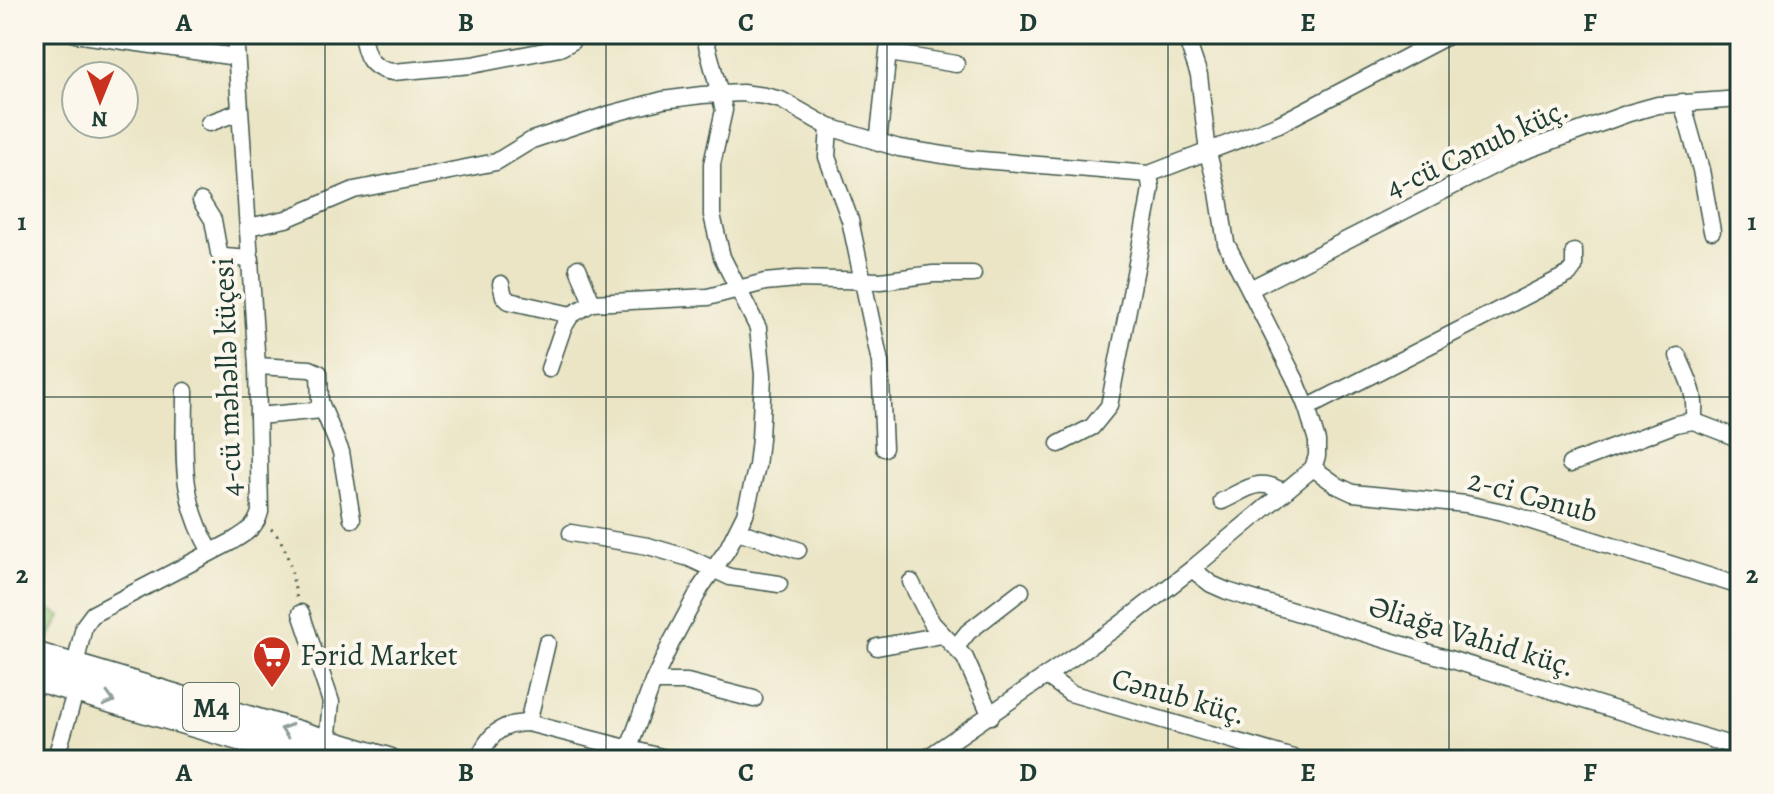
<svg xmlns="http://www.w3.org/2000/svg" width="1774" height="794" font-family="Alegreya,serif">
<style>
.green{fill:#9ecb78;stroke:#5e8456;stroke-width:2}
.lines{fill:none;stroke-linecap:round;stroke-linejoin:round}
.minor-casing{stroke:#3e564a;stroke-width:19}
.highway-casing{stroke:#3e564a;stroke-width:27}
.path{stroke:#3e564a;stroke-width:3;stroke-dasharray:2 6;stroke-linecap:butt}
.minor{stroke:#fff;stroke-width:16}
.highway{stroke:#fff;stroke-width:24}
.oneway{stroke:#8f9e9a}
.grid{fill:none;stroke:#1f3d34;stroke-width:2;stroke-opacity:0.55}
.labels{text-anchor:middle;stroke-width:8;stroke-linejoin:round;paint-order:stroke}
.shield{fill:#fbf7ec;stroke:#61756b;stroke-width:2}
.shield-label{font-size:28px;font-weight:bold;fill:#1f3d34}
.street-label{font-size:30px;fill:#1f3d34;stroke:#fbf7ec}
.poi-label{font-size:30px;fill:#1f3d34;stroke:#fbf7ec;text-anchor:start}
.neatline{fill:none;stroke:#1f3d34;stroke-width:3}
.grid-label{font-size:26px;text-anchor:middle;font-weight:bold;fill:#1f3d34}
</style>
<rect width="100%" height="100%" fill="#fbf7ec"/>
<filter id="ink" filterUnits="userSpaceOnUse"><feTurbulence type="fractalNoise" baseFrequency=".0125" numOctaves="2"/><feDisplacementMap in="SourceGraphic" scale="16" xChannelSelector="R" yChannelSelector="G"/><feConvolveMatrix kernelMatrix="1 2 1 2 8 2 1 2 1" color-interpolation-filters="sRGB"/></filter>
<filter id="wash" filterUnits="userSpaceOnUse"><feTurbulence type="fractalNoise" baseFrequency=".006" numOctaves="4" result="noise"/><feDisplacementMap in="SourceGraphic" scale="32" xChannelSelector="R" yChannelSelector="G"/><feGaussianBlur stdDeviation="1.8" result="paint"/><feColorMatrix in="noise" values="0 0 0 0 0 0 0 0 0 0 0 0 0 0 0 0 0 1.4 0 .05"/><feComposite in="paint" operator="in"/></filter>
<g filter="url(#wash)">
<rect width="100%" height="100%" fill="#ebe5c6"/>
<!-- green -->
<polygon class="green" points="34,601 61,616 49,638 34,634"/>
</g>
<g filter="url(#ink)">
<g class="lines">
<defs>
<g id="minor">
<polyline points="75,34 236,57"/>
<path d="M362,34C365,55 370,69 393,72L472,65L560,48L571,42L576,34"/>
<polyline points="889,53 956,64"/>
<polyline points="1682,102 1701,170 1712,231"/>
<polyline points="209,123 239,112"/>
<polyline points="829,127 827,157 850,220 880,362 884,448"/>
<polyline points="878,143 890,34"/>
<polyline points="201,201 213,220 219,253 224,257 251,259"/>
<polyline points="248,227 286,219 354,190 496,162 532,140 607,115 663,100 702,95 742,93 765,96 781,100 829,127 899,148 969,159 1149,174 1279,124 1451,34"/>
<polyline points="578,268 592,303"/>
<polyline points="501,284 504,296 509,301 571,315"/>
<polyline points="1250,289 1516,154 1629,113 1658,105 1740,99"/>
<path d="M1678,356C1688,379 1698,396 1693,421"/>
<polyline points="257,366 310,369 319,373 320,402 341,452 352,519"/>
<polyline points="549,369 563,328 571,315 592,303 708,297 765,282 797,279 881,281 933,274 973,274"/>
<path d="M185,391C185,454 178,494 211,552"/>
<polyline points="1307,408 1569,274 1574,267 1574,252"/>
<polyline points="258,416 322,410"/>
<polyline points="1059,444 1092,427 1109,406 1148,207 1151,188 1149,174"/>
<polyline points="1570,464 1676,424 1693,421 1740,439"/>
<polyline points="1313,468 1338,486 1353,493 1466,504 1503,512 1740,586"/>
<path d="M1222,501C1246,490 1260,475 1284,493"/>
<polyline points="737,531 798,550"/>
<polyline points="571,533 648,546 689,558 730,577 779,584"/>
<polyline points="1192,569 1211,584 1227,591 1740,748"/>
<polyline points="911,582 932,623 965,658 991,716"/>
<polyline points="301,613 331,702 327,743"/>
<polyline points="877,647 942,635"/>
<polyline points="956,647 968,632 1021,591"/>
<path d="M75,666L84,626L93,614L231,542C244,534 256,528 260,512L257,366L235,34"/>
<polyline points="1047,676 1070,693 1300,760"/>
<polyline points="653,682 687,682 754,699"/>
<polyline points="528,723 547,643"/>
<polyline points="629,748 653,682 671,643 701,587 727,550 745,514 757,466 760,439 763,375 758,328 722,257 712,215 712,164 724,110 704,34"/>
<polyline points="55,760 76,690"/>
<path d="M478,760C488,736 500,723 528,723L673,760"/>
<polyline points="924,760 1117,627 1192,569 1313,468 1317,456 1317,441 1307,408 1295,379 1226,243 1218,192 1208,153 1199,75 1185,34"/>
</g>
<g id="highway">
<polyline points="34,654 388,760"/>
<polyline points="34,678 314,760"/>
</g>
</defs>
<!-- minor casing -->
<use href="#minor" class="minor-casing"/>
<!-- highway casing -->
<use href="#highway" class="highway-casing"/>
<!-- path -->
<path class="path" d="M271,529C289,544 292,577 297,599"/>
<!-- minor -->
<use href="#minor" class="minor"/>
<!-- highway -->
<use href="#highway" class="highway"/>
</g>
<!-- one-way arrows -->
<defs><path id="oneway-chevron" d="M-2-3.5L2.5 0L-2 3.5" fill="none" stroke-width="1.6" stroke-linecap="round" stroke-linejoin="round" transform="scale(2)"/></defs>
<g class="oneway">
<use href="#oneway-chevron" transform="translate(109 700) rotate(16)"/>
<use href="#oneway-chevron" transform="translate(286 730) rotate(-163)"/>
</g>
</g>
<!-- grid -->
<path class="grid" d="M325,34V760M606,34V760M887,34V760M1168,34V760M1449,34V760M34,397H1740"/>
<!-- icons -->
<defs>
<symbol id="supermarket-pin" viewBox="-11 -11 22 30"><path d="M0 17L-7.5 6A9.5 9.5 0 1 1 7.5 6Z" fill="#c8321e" stroke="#fbf7ec"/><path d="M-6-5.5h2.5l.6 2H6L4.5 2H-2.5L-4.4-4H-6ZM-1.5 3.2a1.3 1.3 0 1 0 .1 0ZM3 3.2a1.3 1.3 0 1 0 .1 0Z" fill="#fff"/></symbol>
</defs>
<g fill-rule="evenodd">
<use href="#supermarket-pin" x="250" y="633" width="44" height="60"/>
</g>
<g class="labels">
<!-- shield labels -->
<rect class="shield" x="183" y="683" width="56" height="48" rx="6"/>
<g class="shield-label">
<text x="211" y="717">M4</text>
</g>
<!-- street labels -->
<g class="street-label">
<text transform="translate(1477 148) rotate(-25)" y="10">4-cü Cənub küç.</text>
<text transform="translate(227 377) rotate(-92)" y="10">4-cü məhəllə küçesi</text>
<text transform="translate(1533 496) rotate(15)" y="10">2-ci Cənub</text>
<text transform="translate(1472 636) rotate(17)" y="10">Əliağa Vahid küç.</text>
<text transform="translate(1179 696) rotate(16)" y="10">Cənub küç.</text>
</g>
<!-- poi labels -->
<g class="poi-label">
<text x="300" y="665">Fərid Market</text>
</g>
</g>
<!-- margin -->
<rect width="1774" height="794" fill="none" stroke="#fbf7ec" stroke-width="88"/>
<!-- north arrow -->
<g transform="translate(100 100) rotate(181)"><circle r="38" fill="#fbf7ec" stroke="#a3ada2" stroke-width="2"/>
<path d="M0-6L14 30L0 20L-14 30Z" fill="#c8321e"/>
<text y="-12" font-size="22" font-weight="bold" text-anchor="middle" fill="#1f3d34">N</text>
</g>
<rect x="44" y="44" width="1686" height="706" class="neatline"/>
<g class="grid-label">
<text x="184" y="31">A</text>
<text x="466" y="31">B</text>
<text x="746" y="31">C</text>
<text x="1028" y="31">D</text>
<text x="1308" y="31">E</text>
<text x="1590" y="31">F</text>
<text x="22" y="230">1</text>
<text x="1752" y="230">1</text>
<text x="22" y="583">2</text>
<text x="1752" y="583">2</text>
<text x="184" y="781">A</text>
<text x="466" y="781">B</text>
<text x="746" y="781">C</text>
<text x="1028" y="781">D</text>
<text x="1308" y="781">E</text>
<text x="1590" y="781">F</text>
</g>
</svg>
